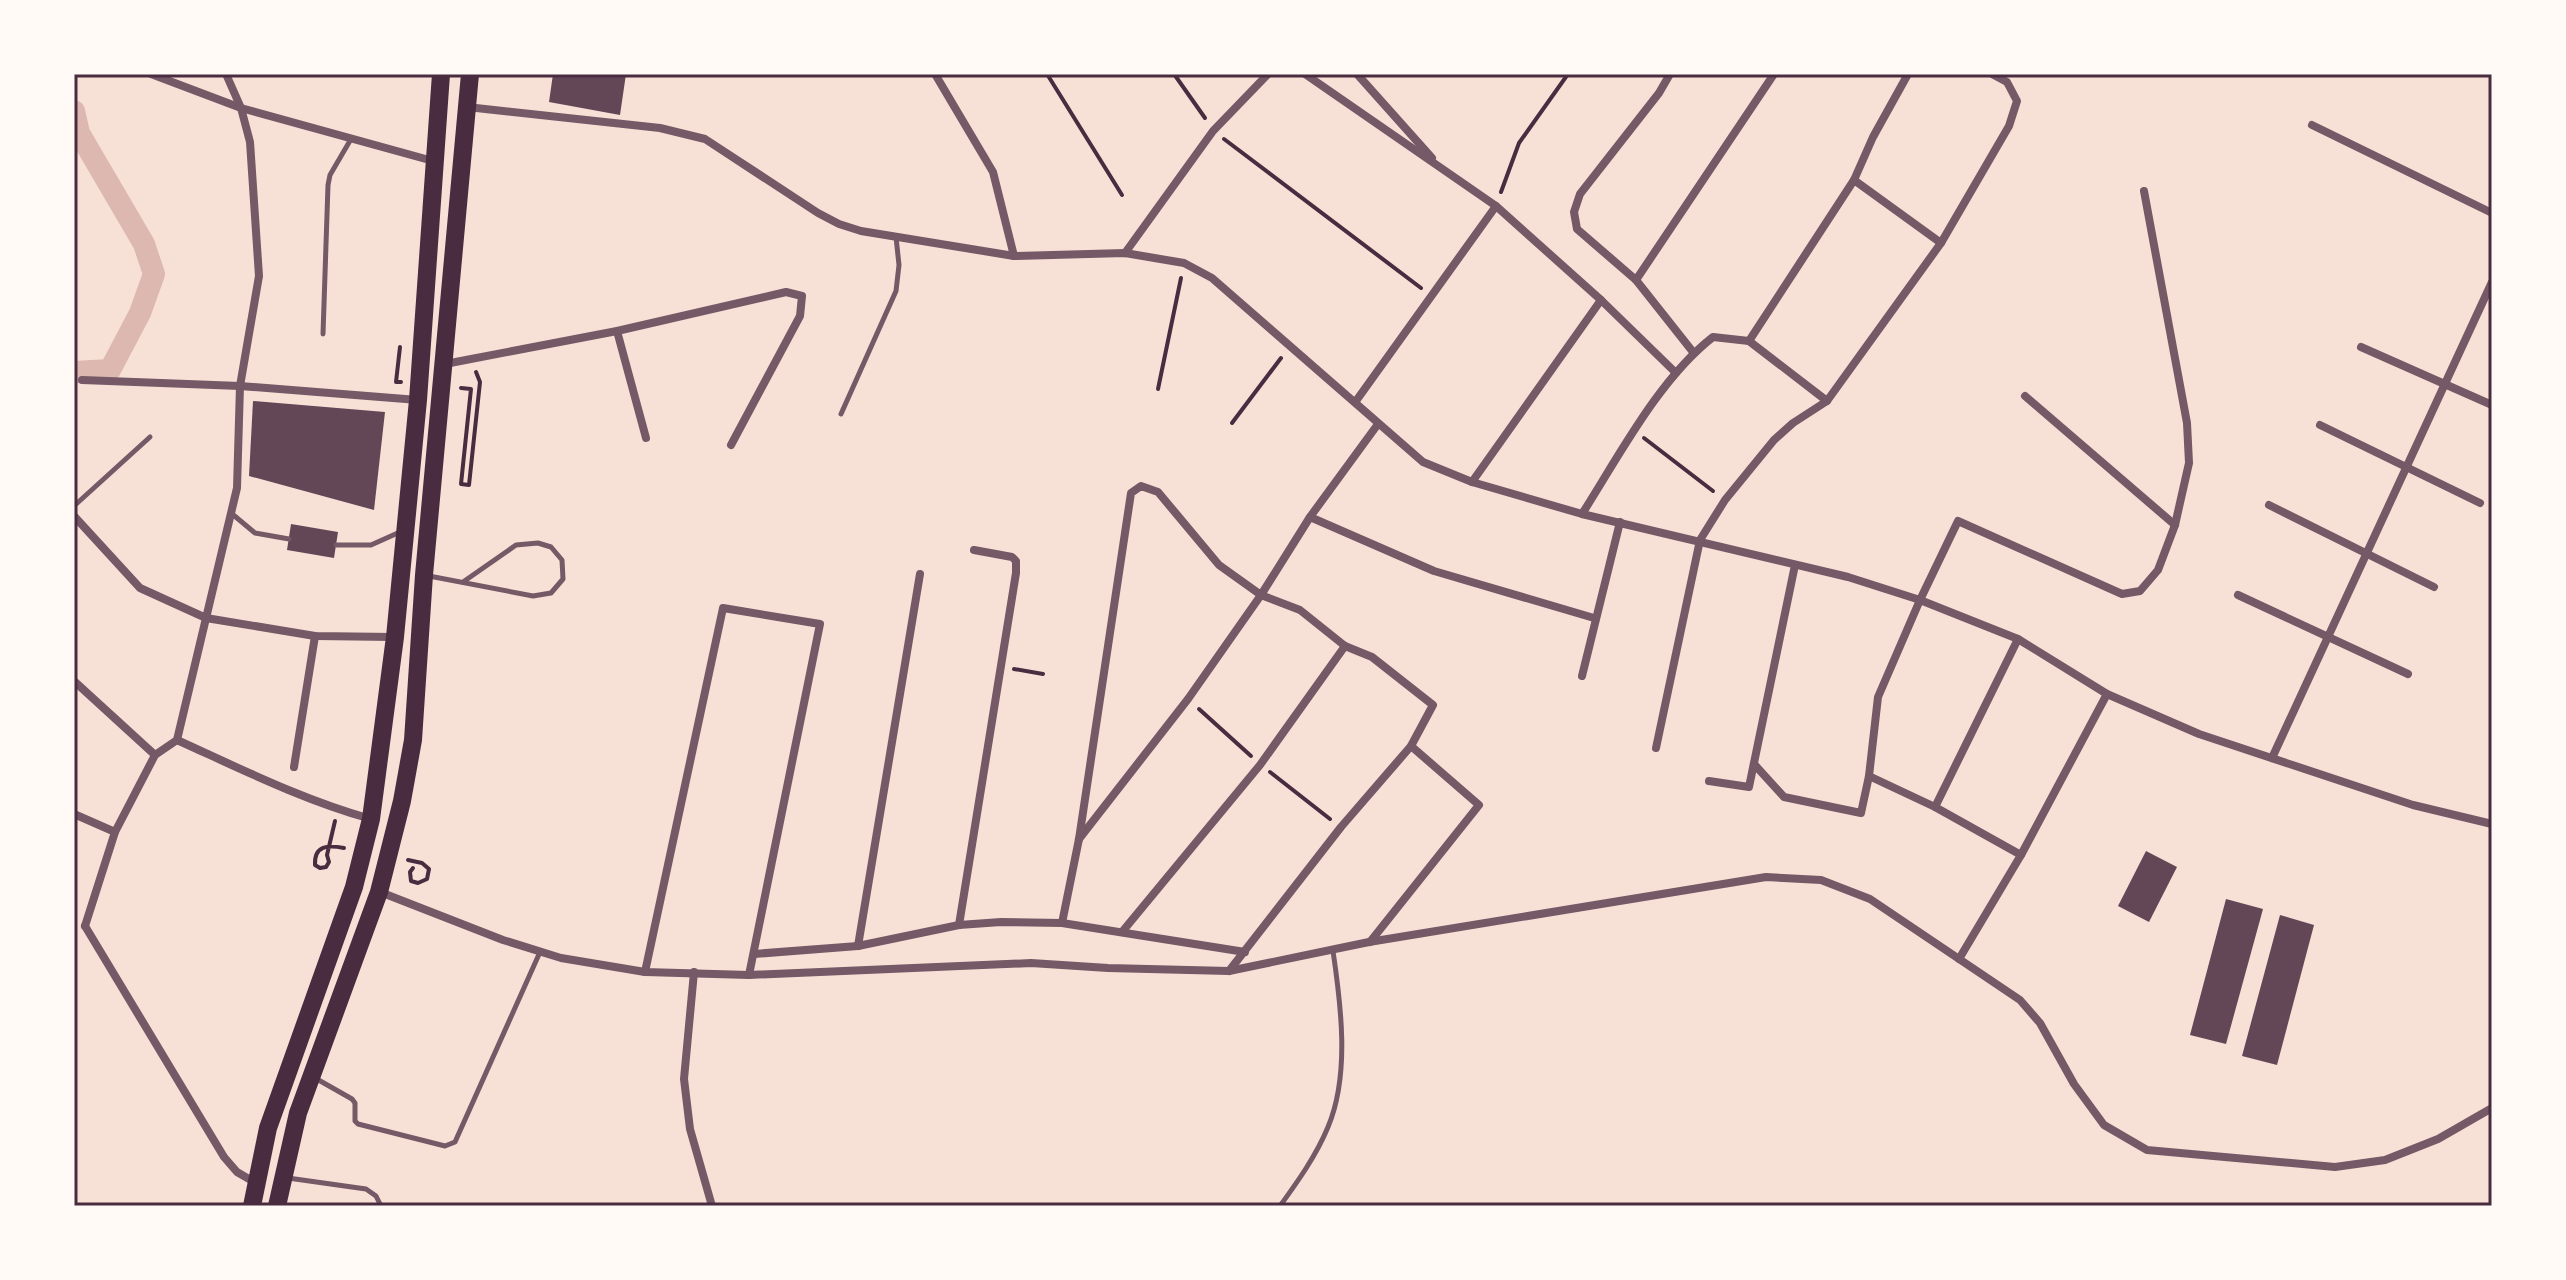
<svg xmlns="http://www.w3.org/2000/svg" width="2566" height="1280" font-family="'Asap Condensed',sans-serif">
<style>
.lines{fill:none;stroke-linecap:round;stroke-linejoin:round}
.canal{stroke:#dcb8b0;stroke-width:22}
.building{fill:#644757}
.path{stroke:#4a2c40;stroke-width:4}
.service{stroke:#755966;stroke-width:5}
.minor{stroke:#755966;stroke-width:8}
.trunk{stroke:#4a2c40;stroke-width:18}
.neatline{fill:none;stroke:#4a2c40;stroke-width:3}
</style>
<rect width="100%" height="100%" fill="#f7e1d7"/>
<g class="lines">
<!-- canal -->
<polyline class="canal" points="74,111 79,133 144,244 154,274 140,313 110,370 74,372"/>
</g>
<!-- building -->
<g class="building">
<polygon points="553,74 626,74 620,115 549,102"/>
<polygon points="253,401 385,412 374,510 249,476"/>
<polygon points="291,524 338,532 334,558 287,550"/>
<polygon points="2146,851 2177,867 2149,922 2118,906"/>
<polygon points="2226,899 2263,909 2226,1044 2190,1035"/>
<polygon points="2280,915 2314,925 2277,1065 2242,1056"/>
</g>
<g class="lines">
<!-- path -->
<g class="path">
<polyline points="1047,74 1122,195"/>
<polyline points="1174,74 1205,118"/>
<polyline points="1224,139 1421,288"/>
<polyline points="1501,192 1519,143 1568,74"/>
<polyline points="400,347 396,382 401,382"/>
<polyline points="461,388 471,389 461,484 469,485 480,382 476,372"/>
<polyline points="1158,389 1181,278"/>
<polyline points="1232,423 1281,358"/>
<polyline points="1644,438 1713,491"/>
<polyline points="1014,669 1043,674"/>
<polyline points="1199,709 1251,756"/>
<polyline points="1270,772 1330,819"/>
<path d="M335,821L327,855L329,862L326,867L320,868L315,865C314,845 328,845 344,848"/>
<polyline points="408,860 422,863 429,869 427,879 418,883 411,881 410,872 413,868"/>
</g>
<!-- service -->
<g class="service">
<polyline points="323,334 328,185 330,175 351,139"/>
<polyline points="841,414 896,291 899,265 896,237"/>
<polyline points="74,506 150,437"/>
<polyline points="231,513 255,533 289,539"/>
<polyline points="336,545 371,545 400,532"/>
<polyline points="429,576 533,596 551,593 563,579 562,560 551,547 538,543 516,545 463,582"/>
<polyline points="315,1078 352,1099 355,1103 355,1121 358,1124 445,1146 455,1142 540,952"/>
<polyline points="288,1178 366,1189 376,1196 381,1206"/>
<path d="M1280,1206C1298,1181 1316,1156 1328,1127C1350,1075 1341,1005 1333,951"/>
</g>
<!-- minor -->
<g class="minor">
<polyline points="151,74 241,108 433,161"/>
<polyline points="935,74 993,172 1014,256"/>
<polyline points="1305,74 1496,206 1601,300 1676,373"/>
<polyline points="1357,74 1432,158"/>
<polyline points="1670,74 1659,93 1580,194 1574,212 1577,229 1636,280 1693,352"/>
<polyline points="467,107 660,128 705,139 818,213 839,224 861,231 1014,256 1125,253 1184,263 1212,278 1423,462 1472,482 1582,514 1848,577 1920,600 2018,639 2107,694 2199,734 2413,805 2492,824"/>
<polyline points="2312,125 2492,213"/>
<polyline points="1854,180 1941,243"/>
<polyline points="1125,253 1213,131 1268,74"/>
<polyline points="1636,280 1774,74"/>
<polyline points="617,331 646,438"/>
<polyline points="1749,341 1854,180 1873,137 1908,74"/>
<polyline points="1749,341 1827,401"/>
<polyline points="2361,347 2492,405"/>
<polyline points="445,364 617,331 786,292 802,296 800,316 731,445"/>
<polyline points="82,380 240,386 418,400"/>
<polyline points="2025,396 2175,525"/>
<polyline points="1356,401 1496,206"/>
<polyline points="2320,425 2480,503"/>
<polyline points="1472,482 1601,300"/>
<polyline points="2269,505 2434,587"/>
<path d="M1582,514C1619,456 1659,379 1713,337L1749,341"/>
<polyline points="74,516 140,588 206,618 315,636 393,637"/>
<polyline points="1310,517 1434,571 1594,618"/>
<polyline points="2238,595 2408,674"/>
<polyline points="1582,676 1620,522"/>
<polyline points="74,681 155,755"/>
<path d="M177,740C241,769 303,800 371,819"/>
<polyline points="1656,748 1700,540 1725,500 1774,440 1793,423 1827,401 1941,243 2009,126 2017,101 2007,82 1992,74"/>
<polyline points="2272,758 2492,282"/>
<polyline points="1754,764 1784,797 1861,813 1869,776 1878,697 1920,600 1958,521 2122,594 2140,591 2158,570 2175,525 2189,463 2187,423 2144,191"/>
<polyline points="294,767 315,636"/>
<polyline points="1869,776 1935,807 2021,855"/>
<polyline points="1709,781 1749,787 1795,565"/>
<polyline points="1935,807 2018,639"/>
<polyline points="74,814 115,832"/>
<polyline points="1079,839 1188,699 1261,595 1310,517 1378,424"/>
<polyline points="380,892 503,940 561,958 645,972 749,975 1031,963 1108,968 1229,971 1369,942 1766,877 1821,880 1870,899 2020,1000 2040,1023 2074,1084 2104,1125 2147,1150 2335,1167 2385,1160 2438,1139 2492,1108"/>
<polyline points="1062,923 1079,839 1131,493 1141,486 1158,492 1219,565 1261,595 1300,610 1345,646 1372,657 1433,705 1411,746 1341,827 1229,971"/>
<polyline points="959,925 1016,573 1016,561 1012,557 974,550"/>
<polyline points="85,926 115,832 155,755 177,740 237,488 240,386 259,276 250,142 241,108 226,74"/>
<polyline points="85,926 224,1157 237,1172 256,1183"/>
<polyline points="1122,932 1260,765 1345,646"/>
<polyline points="1370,942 1479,805 1411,746"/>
<polyline points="858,946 920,574"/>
<polyline points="754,954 858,946 959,925 1001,922 1062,923 1245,952"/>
<polyline points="1959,959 2021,855 2107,694"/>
<polyline points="645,972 723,608 820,624 749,975"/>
<polyline points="694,972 684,1079 690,1129 712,1206"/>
</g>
<!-- trunk -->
<g class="trunk">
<polyline points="252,1206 268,1128 354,887 371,819 395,637 418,400 441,74"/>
<polyline points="277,1206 298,1113 379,892 402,801 413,740 424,575 470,74"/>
</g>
</g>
<!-- border -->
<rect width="2566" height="1280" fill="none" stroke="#fffaf5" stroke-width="152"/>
<rect x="76" y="76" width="2414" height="1128" class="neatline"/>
</svg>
